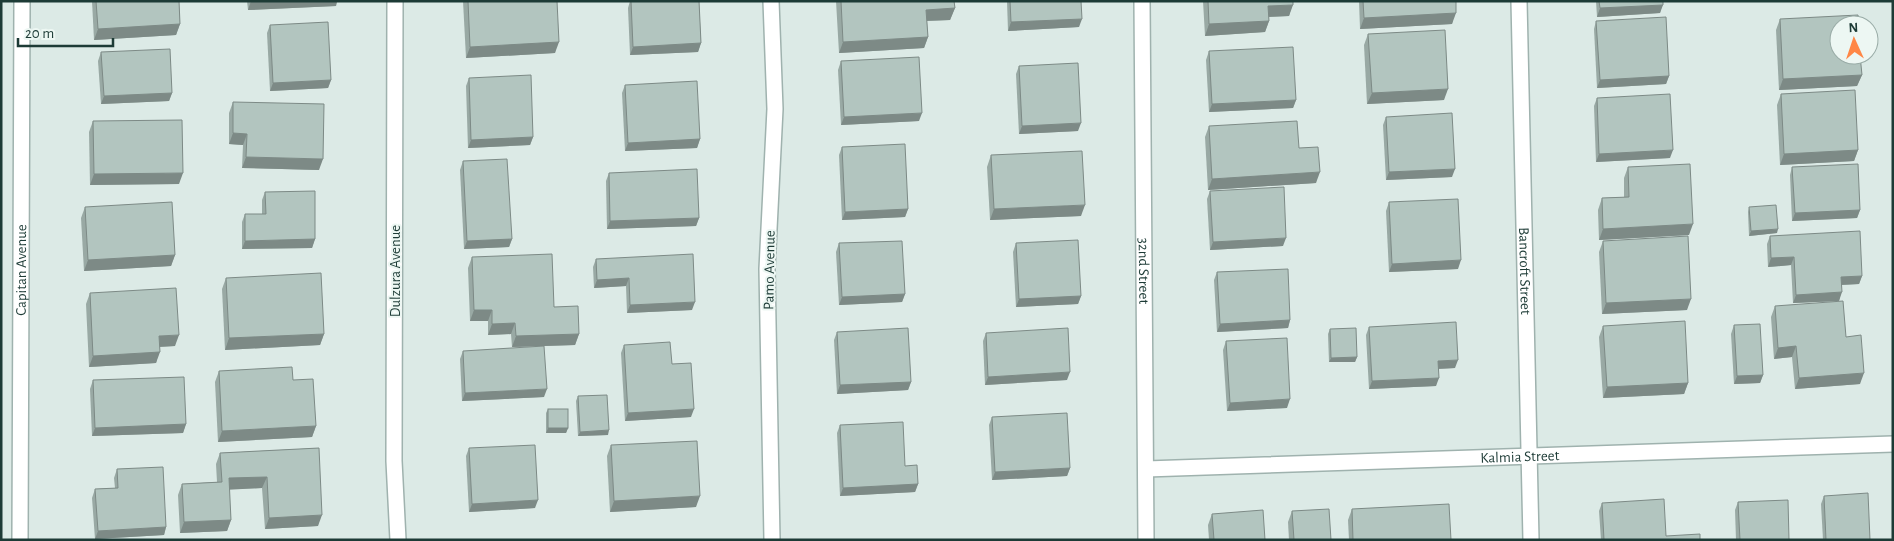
<svg xmlns="http://www.w3.org/2000/svg" width="1894" height="541" font-family="'Alegreya Sans',sans-serif">
<style>
.lines{fill:none;stroke-linecap:round;stroke-linejoin:round}
.minor-casing{stroke:#9fb2ae;stroke-width:18}
.tertiary-casing{stroke:#9fb2ae;stroke-width:18}
.minor{stroke:#fff;stroke-width:15}
.tertiary{stroke:#fff;stroke-width:15}
.wall{fill:#99a9a4}
.shaded-wall{fill:#7d8a86}
.building{fill:#b2c5bf;stroke:#7d8a86}
.labels{text-anchor:middle;stroke-width:4;stroke-linejoin:round;paint-order:stroke}
.street-label{font-size:15px;fill:#1d3b36;stroke:#edf7f3}
</style>
<rect width="100%" height="100%" fill="#dceae6"/>
<g class="lines">
<defs>
<g id="minor">
<polyline points="395,1 394,461 398,540"/>
<polyline points="771,1 775,109 767,269 772,540"/>
<path id="s1" d="M1519,1L1531,540"/>
<path id="s2" d="M1146,469L1893,444"/>
<path id="s3" d="M20,540L22,1"/>
</g>
<g id="tertiary">
<path id="s4" d="M1142,1L1146,540"/>
</g>
</defs>
<!-- minor casing -->
<use href="#minor" class="minor-casing"/>
<!-- tertiary casing -->
<use href="#tertiary" class="tertiary-casing"/>
<!-- minor -->
<use href="#minor" class="minor"/>
<!-- tertiary -->
<use href="#tertiary" class="tertiary"/>
</g>
<!-- wall -->
<g class="wall">
<polygon points="92,1 179,1 180,24 176,35 94,40"/>
<polygon points="247,1 337,1 336,6 248,10"/>
<polygon points="463,1 557,1 555,53 466,58"/>
<polygon points="630,1 699,1 701,43 698,52 630,55 628,8"/>
<polygon points="836,1 954,1 955,8 950,20 927,21 928,37 924,48 839,53"/>
<polygon points="1007,1 1081,1 1079,27 1008,31"/>
<polygon points="1203,1 1293,1 1289,16 1269,17 1269,21 1265,32 1205,36"/>
<polygon points="1359,1 1456,1 1452,24 1360,29"/>
<polygon points="1596,1 1663,1 1660,13 1597,17"/>
<polygon points="1780,19 1862,75 1857,86 1779,90 1776,30"/>
<polygon points="1596,21 1669,76 1666,84 1597,88 1594,29"/>
<polygon points="270,25 331,80 328,88 270,91 267,33"/>
<polygon points="1368,34 1444,100 1367,104 1364,45"/>
<polygon points="1209,51 1296,100 1293,108 1209,112 1206,60"/>
<polygon points="101,52 172,93 169,101 101,104 98,61"/>
<polygon points="841,61 919,121 841,125 838,70"/>
<polygon points="1019,66 1078,131 1019,134 1016,74"/>
<polygon points="469,78 533,137 530,145 468,148 466,86"/>
<polygon points="625,85 700,139 697,148 625,151 622,93"/>
<polygon points="1781,94 1858,150 1854,161 1780,165 1777,105"/>
<polygon points="1597,98 1670,158 1596,162 1594,106"/>
<polygon points="233,102 319,170 242,168 243,145 229,144 229,113"/>
<polygon points="1386,117 1452,177 1386,180 1383,125"/>
<polygon points="93,121 179,184 90,185 89,132"/>
<polygon points="1209,126 1299,148 1316,183 1208,190 1205,137"/>
<polygon points="842,147 908,209 905,217 842,220 839,155"/>
<polygon points="991,155 1081,216 990,220 987,167"/>
<polygon points="463,161 512,239 509,247 464,249 460,170"/>
<polygon points="1628,167 1689,235 1599,240 1598,210 1602,198 1624,197 1624,178"/>
<polygon points="1792,167 1860,210 1857,218 1792,221 1790,175"/>
<polygon points="609,173 699,218 696,226 607,229 606,181"/>
<polygon points="1210,191 1283,246 1210,250 1207,199"/>
<polygon points="265,192 315,239 312,248 242,249 242,222 245,214 262,214 262,200"/>
<polygon points="1389,202 1458,269 1389,272 1386,211"/>
<polygon points="85,207 175,255 171,266 84,271 81,218"/>
<polygon points="1749,207 1777,233 1749,236 1748,212"/>
<polygon points="1770,236 1862,276 1859,284 1842,285 1839,301 1793,303 1791,265 1768,267 1767,244"/>
<polygon points="1603,241 1687,310 1602,314 1599,252"/>
<polygon points="839,243 905,294 902,302 839,305 836,252"/>
<polygon points="1016,243 1081,296 1078,304 1016,307 1013,252"/>
<polygon points="472,257 554,307 579,334 575,345 512,347 511,334 488,335 488,321 470,321 468,268"/>
<polygon points="596,259 692,310 627,313 626,286 594,288 593,267"/>
<polygon points="1217,272 1290,320 1288,328 1217,332 1214,280"/>
<polygon points="226,278 324,334 320,345 225,350 222,289"/>
<polygon points="90,293 175,346 160,347 156,363 89,367 86,304"/>
<polygon points="1775,306 1846,337 1860,384 1795,389 1792,357 1774,359 1771,317"/>
<polygon points="1734,325 1763,375 1760,383 1734,384 1731,334"/>
<polygon points="1603,326 1688,383 1684,394 1603,398 1599,337"/>
<polygon points="1369,327 1455,368 1438,369 1436,386 1369,389 1366,335"/>
<polygon points="1330,329 1357,357 1355,362 1329,362 1328,334"/>
<polygon points="837,332 911,382 908,390 837,394 834,340"/>
<polygon points="986,333 1067,380 985,385 983,341"/>
<polygon points="1226,341 1287,408 1227,411 1223,350"/>
<polygon points="624,345 672,364 691,417 625,421 621,353"/>
<polygon points="463,351 544,397 462,401 460,359"/>
<polygon points="219,371 293,380 316,426 312,437 218,442 215,382"/>
<polygon points="93,380 186,424 183,433 92,436 90,389"/>
<polygon points="578,396 608,435 578,436 576,401"/>
<polygon points="548,409 568,428 566,433 546,433 546,413"/>
<polygon points="992,417 1070,468 1067,476 992,480 989,425"/>
<polygon points="840,425 905,466 918,484 915,492 840,496 837,433"/>
<polygon points="611,445 696,507 610,512 607,456"/>
<polygon points="319,448 318,526 265,529 262,488 229,489 231,520 227,531 180,533 178,495 182,484 217,482 216,464 220,453"/>
<polygon points="469,448 535,508 469,512 466,456"/>
<polygon points="117,469 166,527 164,535 95,539 92,498 95,489 115,488 114,478"/>
<polygon points="1824,496 1870,540 1823,540 1821,504"/>
<polygon points="1738,502 1789,540 1736,540 1735,510"/>
<polygon points="1602,503 1666,536 1700,540 1601,540 1599,511"/>
<polygon points="1352,509 1451,540 1349,540 1348,520"/>
<polygon points="1292,511 1331,540 1289,540 1288,522"/>
<polygon points="1212,514 1265,540 1209,540 1208,525"/>
</g>
<!-- shaded-wall -->
<g class="shaded-wall">
<polygon points="251,1 337,1 336,6 248,10"/>
<polygon points="1293,5 1289,16 1264,17 1268,6"/>
<polygon points="1663,5 1660,13 1597,17 1600,8"/>
<polygon points="955,8 950,20 922,21 926,10"/>
<polygon points="1456,13 1452,24 1360,29 1364,18"/>
<polygon points="1082,19 1079,27 1008,31 1011,22"/>
<polygon points="1269,21 1265,32 1205,36 1209,24"/>
<polygon points="180,24 176,35 94,40 98,29"/>
<polygon points="928,37 924,48 839,53 843,42"/>
<polygon points="559,42 555,53 466,58 470,47"/>
<polygon points="701,43 698,52 630,55 633,47"/>
<polygon points="1862,75 1857,86 1779,90 1783,79"/>
<polygon points="1669,76 1666,84 1597,88 1600,80"/>
<polygon points="331,80 328,88 270,91 273,83"/>
<polygon points="1448,89 1444,100 1367,104 1372,93"/>
<polygon points="172,93 169,101 101,104 104,96"/>
<polygon points="1296,100 1293,108 1209,112 1212,104"/>
<polygon points="922,113 919,121 841,125 844,117"/>
<polygon points="1081,123 1078,131 1019,134 1022,126"/>
<polygon points="233,133 247,134 243,145 229,144"/>
<polygon points="533,137 530,145 468,148 471,140"/>
<polygon points="700,139 697,148 625,151 628,143"/>
<polygon points="1673,150 1670,158 1596,162 1599,154"/>
<polygon points="1858,150 1854,161 1780,165 1784,154"/>
<polygon points="246,157 323,159 319,170 242,168"/>
<polygon points="1455,169 1452,177 1386,180 1389,172"/>
<polygon points="1320,172 1316,183 1208,190 1212,179"/>
<polygon points="183,173 179,184 90,185 94,174"/>
<polygon points="1085,205 1081,216 990,220 994,209"/>
<polygon points="908,209 905,217 842,220 845,212"/>
<polygon points="1860,210 1857,218 1792,221 1795,213"/>
<polygon points="699,218 696,226 607,229 610,221"/>
<polygon points="1693,224 1689,235 1599,240 1603,229"/>
<polygon points="1778,229 1777,233 1749,236 1751,231"/>
<polygon points="1286,238 1283,246 1210,250 1213,242"/>
<polygon points="315,239 312,248 242,249 245,241"/>
<polygon points="512,239 509,247 464,249 467,241"/>
<polygon points="175,255 171,266 84,271 88,260"/>
<polygon points="1794,257 1791,265 1768,267 1771,258"/>
<polygon points="1461,260 1458,269 1389,272 1392,264"/>
<polygon points="1862,276 1859,284 1838,285 1841,277"/>
<polygon points="629,278 626,286 594,288 597,280"/>
<polygon points="1842,292 1839,301 1793,303 1796,295"/>
<polygon points="905,294 902,302 839,305 842,297"/>
<polygon points="1081,296 1078,304 1016,307 1019,299"/>
<polygon points="1691,299 1687,310 1602,314 1606,303"/>
<polygon points="695,302 692,310 627,313 630,305"/>
<polygon points="474,310 492,310 488,321 470,321"/>
<polygon points="1290,320 1288,328 1217,332 1220,324"/>
<polygon points="515,323 511,334 488,335 492,324"/>
<polygon points="324,334 320,345 225,350 229,338"/>
<polygon points="579,334 575,345 512,347 516,336"/>
<polygon points="179,335 175,346 155,347 159,336"/>
<polygon points="1796,346 1792,357 1774,359 1778,348"/>
<polygon points="160,352 156,363 89,367 93,356"/>
<polygon points="1357,357 1355,362 1329,362 1331,358"/>
<polygon points="1458,360 1455,368 1435,369 1438,361"/>
<polygon points="1070,372 1067,380 985,385 988,377"/>
<polygon points="1864,373 1860,384 1795,389 1799,378"/>
<polygon points="1763,375 1760,383 1734,384 1737,376"/>
<polygon points="1439,378 1436,386 1369,389 1372,381"/>
<polygon points="911,382 908,390 837,394 840,385"/>
<polygon points="1688,383 1684,394 1603,398 1607,387"/>
<polygon points="547,389 544,397 462,401 465,393"/>
<polygon points="1290,399 1287,408 1227,411 1230,403"/>
<polygon points="694,409 691,417 625,421 628,413"/>
<polygon points="186,424 183,433 92,436 95,428"/>
<polygon points="316,426 312,437 218,442 222,431"/>
<polygon points="548,428 568,428 566,433 546,433"/>
<polygon points="609,430 608,435 578,436 580,432"/>
<polygon points="1070,468 1067,476 992,480 995,472"/>
<polygon points="267,477 262,488 224,490 229,478"/>
<polygon points="918,484 915,492 840,496 843,488"/>
<polygon points="700,496 696,507 610,512 614,501"/>
<polygon points="538,500 535,508 469,512 472,504"/>
<polygon points="322,515 318,526 265,529 269,518"/>
<polygon points="231,520 227,531 180,533 184,522"/>
<polygon points="166,527 164,535 95,539 98,531"/>
</g>
<!-- building -->
<g class="building">
<polygon points="96,1 179,1 180,24 98,29"/>
<polygon points="468,1 557,1 559,42 470,47"/>
<polygon points="631,1 699,1 701,43 633,47"/>
<polygon points="841,1 954,1 955,8 926,10 928,37 843,42"/>
<polygon points="1010,1 1081,1 1082,19 1011,22"/>
<polygon points="1208,1 1293,1 1293,5 1268,6 1269,21 1209,24"/>
<polygon points="1363,1 1456,1 1456,13 1364,18"/>
<polygon points="1599,1 1663,1 1663,5 1600,8"/>
<polygon points="1858,15 1859,25 1839,25 1839,55 1860,55 1862,75 1783,79 1780,19"/>
<polygon points="1666,17 1669,76 1600,80 1596,21"/>
<polygon points="328,22 331,80 273,83 270,25"/>
<polygon points="1445,30 1448,89 1372,93 1368,34"/>
<polygon points="1293,47 1296,100 1212,104 1209,51"/>
<polygon points="170,49 172,93 104,96 101,52"/>
<polygon points="919,57 922,113 844,117 841,61"/>
<polygon points="1078,63 1081,123 1022,126 1019,66"/>
<polygon points="531,75 533,137 471,140 469,78"/>
<polygon points="697,81 700,139 628,143 625,85"/>
<polygon points="1855,90 1858,150 1784,154 1781,94"/>
<polygon points="1670,94 1673,150 1599,154 1597,98"/>
<polygon points="233,102 324,104 323,159 246,157 247,134 233,133"/>
<polygon points="1452,113 1455,169 1389,172 1386,117"/>
<polygon points="182,120 183,173 94,174 93,121"/>
<polygon points="1297,121 1299,148 1318,147 1320,172 1212,179 1209,126"/>
<polygon points="905,144 908,209 845,212 842,147"/>
<polygon points="1082,151 1085,205 994,209 991,155"/>
<polygon points="507,159 512,239 467,241 463,161"/>
<polygon points="1690,164 1693,224 1603,229 1602,198 1629,197 1628,167"/>
<polygon points="1858,164 1860,210 1795,213 1792,167"/>
<polygon points="697,169 699,218 610,221 609,173"/>
<polygon points="1284,187 1286,238 1213,242 1210,191"/>
<polygon points="315,191 315,239 245,241 245,214 266,214 265,192"/>
<polygon points="1458,199 1461,260 1392,264 1389,202"/>
<polygon points="172,202 175,255 88,260 85,207"/>
<polygon points="1776,205 1778,229 1751,231 1749,207"/>
<polygon points="1860,231 1862,276 1841,277 1842,292 1796,295 1794,257 1771,258 1770,236"/>
<polygon points="1688,236 1691,299 1606,303 1603,241"/>
<polygon points="1078,240 1081,296 1019,299 1016,243"/>
<polygon points="902,241 905,294 842,297 839,243"/>
<polygon points="552,254 554,307 578,306 579,334 516,336 515,323 492,324 492,310 474,310 472,257"/>
<polygon points="693,254 695,302 630,305 629,278 597,280 596,259"/>
<polygon points="1288,269 1290,320 1220,324 1217,272"/>
<polygon points="321,273 324,334 229,338 226,278"/>
<polygon points="176,288 179,335 159,336 160,352 93,356 90,293"/>
<polygon points="1843,301 1846,337 1861,335 1864,373 1799,378 1796,346 1778,348 1775,306"/>
<polygon points="1685,321 1688,383 1607,387 1603,326"/>
<polygon points="1456,322 1458,360 1438,361 1439,378 1372,381 1369,327"/>
<polygon points="1760,324 1763,375 1737,376 1734,325"/>
<polygon points="908,328 911,382 840,385 837,332"/>
<polygon points="1068,328 1070,372 988,377 986,333"/>
<polygon points="1356,328 1357,357 1331,358 1330,329"/>
<polygon points="1287,338 1290,399 1230,403 1226,341"/>
<polygon points="670,342 672,364 691,363 694,409 628,413 624,345"/>
<polygon points="544,346 547,389 465,393 463,351"/>
<polygon points="292,367 293,380 313,379 316,426 222,431 219,371"/>
<polygon points="184,377 186,424 95,428 93,380"/>
<polygon points="607,395 609,430 580,432 578,396"/>
<rect x="548" y="409" width="20" height="19"/>
<polygon points="1067,413 1070,468 995,472 992,417"/>
<polygon points="903,422 905,466 917,465 918,484 843,488 840,425"/>
<polygon points="697,441 700,496 614,501 611,445"/>
<polygon points="535,445 538,500 472,504 469,448"/>
<polygon points="319,448 322,515 269,518 267,477 229,478 231,520 184,522 182,484 222,482 220,453"/>
<polygon points="163,467 166,527 98,531 95,489 118,488 117,469"/>
<polygon points="1868,493 1870,540 1826,540 1824,496"/>
<polygon points="1664,499 1666,536 1700,534 1700,540 1604,540 1602,503"/>
<polygon points="1788,500 1789,540 1740,540 1738,502"/>
<polygon points="1449,504 1451,540 1353,540 1352,509"/>
<polygon points="1329,509 1331,540 1294,540 1292,511"/>
<polygon points="1263,510 1265,540 1214,540 1212,514"/>
</g>
<g class="labels">
<!-- street labels -->
<g class="street-label">
<text dy="5" stroke="none"><textPath href="#s3" startOffset="270">Capitan Avenue</textPath></text>
<text transform="translate(769 270) rotate(-89)" y="5">Pamo Avenue</text>
<text dy="5" stroke="none"><textPath href="#s1" startOffset="270">Bancroft Street</textPath></text>
<text transform="translate(395 271) rotate(-90)" y="5">Dulzura Avenue</text>
<text dy="5" stroke="none"><textPath href="#s4" startOffset="270">32nd Street</textPath></text>
<text dy="5" stroke="none"><textPath href="#s2" startOffset="374">Kalmia Street</textPath></text>
</g>
</g>
<!-- border -->
<rect width="1894" height="541" fill="none" stroke="#1d3b36" stroke-width="5"/>
<!-- north arrow -->
<g transform="translate(1854 40) rotate(357)"><circle r="24" fill="#edf7f3" stroke="#9aaca7"/>
<path d="M0-4L9 19L0 12L-9 19Z" fill="#ff8746"/>
<text y="-8" font-size="14" font-weight="bold" text-anchor="middle" fill="#1d3b36">N</text>
</g>
<!-- scale -->
<path d="M18 38v8h95v-8" fill="none" stroke="#1d3b36" stroke-width="2.5"/>
<text x="25" y="38" font-size="15" fill="#1d3b36" stroke="#edf7f3" stroke-width="4" paint-order="stroke">20 m</text>
</svg>
